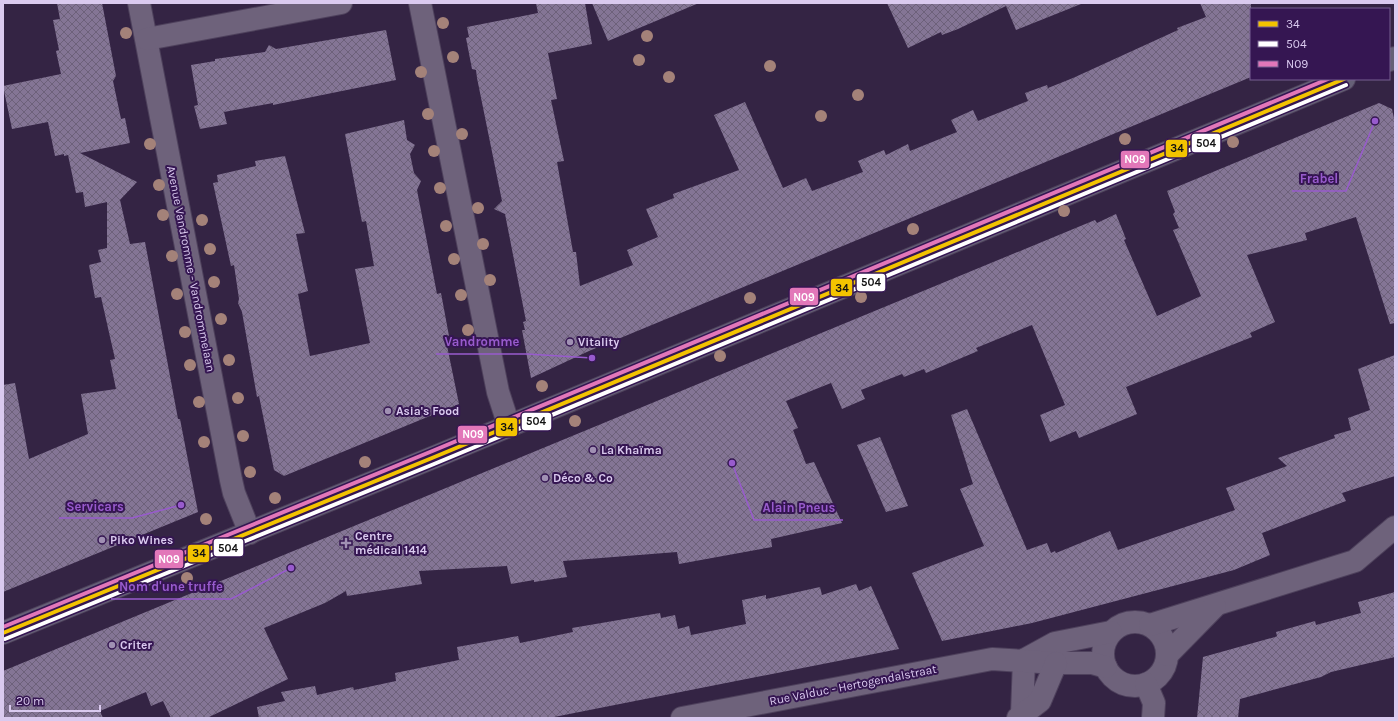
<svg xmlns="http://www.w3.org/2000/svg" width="1398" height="721" font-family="Karla,sans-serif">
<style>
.building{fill:url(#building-cross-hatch)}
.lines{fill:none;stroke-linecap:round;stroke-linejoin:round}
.minor-casing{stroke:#4e415c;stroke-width:24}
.secondary-casing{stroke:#4e415c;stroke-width:24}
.minor{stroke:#6e627b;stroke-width:22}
.secondary{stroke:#666077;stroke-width:22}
.bus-1-casing{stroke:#351652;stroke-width:7}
.bus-2-casing{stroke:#351652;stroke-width:7}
.bus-3-casing{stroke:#351652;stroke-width:7}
.bus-1{stroke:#f3c300;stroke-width:4}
.bus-2{stroke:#fff;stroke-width:4}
.bus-3{stroke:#e277b9;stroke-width:4}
.tree{fill:#a48279}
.poi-dot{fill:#a090b3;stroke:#351652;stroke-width:1.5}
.labels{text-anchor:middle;stroke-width:4;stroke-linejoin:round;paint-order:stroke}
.street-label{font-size:12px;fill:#dacaef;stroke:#351652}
.poi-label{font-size:12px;font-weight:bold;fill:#dacaef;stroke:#351652;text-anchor:start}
.leader{fill:none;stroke:#985bcd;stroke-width:1.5}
.callout-dot{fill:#985bcd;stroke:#351652;stroke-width:1.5}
.callout-label{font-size:13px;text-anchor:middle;font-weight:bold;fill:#985bcd;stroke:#351652;stroke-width:4;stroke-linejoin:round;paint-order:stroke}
.line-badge{stroke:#351652;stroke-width:1.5}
.badge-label{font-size:11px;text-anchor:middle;font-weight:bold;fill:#fff}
.pale-badge-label{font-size:11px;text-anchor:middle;font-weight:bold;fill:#111}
</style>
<defs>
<pattern id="building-cross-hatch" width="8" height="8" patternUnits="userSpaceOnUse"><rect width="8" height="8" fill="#847595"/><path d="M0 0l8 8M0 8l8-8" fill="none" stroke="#6d617a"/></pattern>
</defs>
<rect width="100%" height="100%" fill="#342444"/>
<!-- building -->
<g class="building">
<polygon points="57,3 102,3 116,76 113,81 121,119 125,118 130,143 80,153 137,182 120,200 130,244 145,242 178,419 180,419 198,512 3,592 3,385 15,383 29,459 88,434 81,394 116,389 110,360 115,359 101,297 95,298 89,265 101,262 98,250 107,248 107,202 85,207 83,192 76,193 68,155 64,156 64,154 55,156 48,122 12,129 3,86 61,74 56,51 59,50 53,20 60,19"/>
<polygon points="536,3 585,3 592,44 548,53 557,99 551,100 564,161 557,162 573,252 576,252 580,286 633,265 627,250 658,237 646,209 674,198 673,194 739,170 714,115 745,102 783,188 806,178 812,191 863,172 858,161 884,150 886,155 908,144 910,151 957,132 951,120 973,110 978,121 1028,101 1025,93 1047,85 1048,88 1073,78 1178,30 1177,28 1206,17 1200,3 1251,3 1251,77 589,351 531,378 522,330 525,330 523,322 526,321 505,214 494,209 502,201 477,78 476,70 472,69 466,38 469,37 467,27 538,13"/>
<polygon points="592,3 699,3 608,41"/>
<polygon points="887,3 1080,3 1081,4 1016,30 1006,6 958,29 942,35 941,32 908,48"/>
<polygon points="386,30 396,80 273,105 273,103 224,112 227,124 200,129 194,106 198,105 191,65 215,61 215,59 265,52 269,45 276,49"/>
<polygon points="1379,103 1392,109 1395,123 1395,323 1390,324 1356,217 1305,233 1307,240 1247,255 1275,322 1250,333 1252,337 1126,387 1137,414 1079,438 1076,431 1050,442 1040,415 1065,405 1032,325 976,348 978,351 926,373 924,369 904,377 902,374 861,390 865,399 842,409 831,383 786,401 798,428 793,430 806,464 814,462 842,523 771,539 772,547 679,564 677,552 563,561 567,577 534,582 534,580 511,584 507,566 419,571 422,584 347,596 346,591 325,603 264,628 288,679 207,718 171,718 163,701 151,706 146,692 100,711 103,718 3,718 3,671 1095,220 1097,223 1116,214 1126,239 1124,240 1157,316 1201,296 1173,230 1179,228 1173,214 1175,212 1167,191"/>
<polygon points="404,120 407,140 415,145 410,154 414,173 421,181 417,190 437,294 441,293 449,336 445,336 459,404 284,476 274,470 259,396 257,397 242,312 238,303 239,299 234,265 231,266 213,183 218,182 217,175 256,166 255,161 285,156 305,233 296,234 308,291 298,294 310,356 370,343 355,269 374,266 366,221 362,222 345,134"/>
<polygon points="1395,355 1395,476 1342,493 1346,501 1262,533 1270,555 1234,570 1032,623 942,641 912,573 984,546 960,489 973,484 951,415 967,409 1027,550 1047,543 1051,553 1055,551 1056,553 1110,531 1118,550 1235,510 1226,488 1287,466 1278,458 1335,438 1334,435 1351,430 1348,418 1370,410 1358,369"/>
<polygon points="880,437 908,506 886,512 857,445"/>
<polygon points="856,584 859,591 871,586 899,649 549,718 259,718 257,707 285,701 281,692 315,686 317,695 353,687 354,690 396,681 395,673 459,660 457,647 518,636 520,643 573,632 572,628 660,613 661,618 675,615 678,629 689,626 691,635 746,624 742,600 766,595 766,599 820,587 822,595"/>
<polygon points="1395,592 1395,657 1331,672 1321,677 1240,699 1238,718 1197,718 1203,657 1275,637 1277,636 1276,632 1315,621 1316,625 1361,613 1358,602"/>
</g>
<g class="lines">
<defs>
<g id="minor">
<polyline points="139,3 231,480 234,493 250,533"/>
<polyline points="420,3 498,392 509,426"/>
<polyline points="147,39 341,3"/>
<circle cx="1135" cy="654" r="32"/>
<polyline points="1150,625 1355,561 1395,527"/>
<polyline points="1167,655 1215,606"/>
<polyline points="1024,660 1055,643 1111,632"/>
<polyline points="1146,684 1154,703 1153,718"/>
<polyline points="1022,714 1024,660"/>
<polyline points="682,718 992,659 1056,663 1092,663 1106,667"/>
<polyline points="1018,718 1040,701 1056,663"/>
</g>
<g id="secondary">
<polyline points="1389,60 1395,58"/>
<polyline points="3,633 432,458 1344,79"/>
</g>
</defs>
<!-- minor casing -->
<use href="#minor" class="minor-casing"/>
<!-- secondary casing -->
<use href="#secondary" class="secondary-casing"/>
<!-- minor -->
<use href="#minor" class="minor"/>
<!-- secondary -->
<use href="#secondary" class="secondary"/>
<defs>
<polyline id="bus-1" points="3,633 432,458 1344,79"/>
<polyline id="bus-2" points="5,639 434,464 1346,85"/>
<polyline id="bus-3" points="3,627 430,452 1328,79"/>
</defs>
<!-- bus-1 casing -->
<use href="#bus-1" class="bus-1-casing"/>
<!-- bus-2 casing -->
<use href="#bus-2" class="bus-2-casing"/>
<!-- bus-3 casing -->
<use href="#bus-3" class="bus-3-casing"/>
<!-- bus-1 -->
<use href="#bus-1" class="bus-1"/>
<!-- bus-2 -->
<use href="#bus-2" class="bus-2"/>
<!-- bus-3 -->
<use href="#bus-3" class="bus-3"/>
</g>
<!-- trees -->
<g class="tree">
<circle cx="443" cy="23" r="6"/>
<circle cx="126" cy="33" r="6"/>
<circle cx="647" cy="36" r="6"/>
<circle cx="453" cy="57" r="6"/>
<circle cx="639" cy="60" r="6"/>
<circle cx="770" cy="66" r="6"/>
<circle cx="421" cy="72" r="6"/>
<circle cx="669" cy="77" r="6"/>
<circle cx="858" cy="95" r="6"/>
<circle cx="428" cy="114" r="6"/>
<circle cx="821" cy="116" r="6"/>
<circle cx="462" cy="134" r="6"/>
<circle cx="1125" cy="139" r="6"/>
<circle cx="1233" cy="142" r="6"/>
<circle cx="150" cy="144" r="6"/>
<circle cx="434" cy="151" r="6"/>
<circle cx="159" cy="185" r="6"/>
<circle cx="440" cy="188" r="6"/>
<circle cx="478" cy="208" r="6"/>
<circle cx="1064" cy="211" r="6"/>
<circle cx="163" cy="215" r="6"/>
<circle cx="202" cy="220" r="6"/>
<circle cx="446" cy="226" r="6"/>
<circle cx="913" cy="229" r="6"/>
<circle cx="483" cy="244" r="6"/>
<circle cx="210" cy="249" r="6"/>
<circle cx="172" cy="256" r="6"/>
<circle cx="454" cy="259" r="6"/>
<circle cx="490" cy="280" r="6"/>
<circle cx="214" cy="282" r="6"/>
<circle cx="177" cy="294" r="6"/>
<circle cx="461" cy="295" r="6"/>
<circle cx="861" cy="297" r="6"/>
<circle cx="750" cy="298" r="6"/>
<circle cx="221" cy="319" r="6"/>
<circle cx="468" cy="330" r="6"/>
<circle cx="185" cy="332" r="6"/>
<circle cx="720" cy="356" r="6"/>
<circle cx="229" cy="360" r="6"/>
<circle cx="190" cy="365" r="6"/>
<circle cx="542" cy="386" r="6"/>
<circle cx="238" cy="398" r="6"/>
<circle cx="199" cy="402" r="6"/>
<circle cx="575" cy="421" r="6"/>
<circle cx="243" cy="436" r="6"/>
<circle cx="204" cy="442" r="6"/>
<circle cx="365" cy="462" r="6"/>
<circle cx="250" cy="472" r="6"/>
<circle cx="275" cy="498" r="6"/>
<circle cx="206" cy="519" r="6"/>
<circle cx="187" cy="578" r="6"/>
</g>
<!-- markers -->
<g class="poi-dot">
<circle cx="570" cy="342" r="4"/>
<circle cx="388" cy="411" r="4"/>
<circle cx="593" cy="450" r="4"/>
<circle cx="545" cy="478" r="4"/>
<circle cx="102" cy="540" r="4"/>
<path d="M344 537h4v4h4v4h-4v4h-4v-4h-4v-4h4z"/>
<circle cx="112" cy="645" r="4"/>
</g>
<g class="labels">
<!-- street labels -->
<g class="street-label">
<text transform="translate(191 269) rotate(79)" y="4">Avenue Vandromme - Vandrommelaan</text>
<text transform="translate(853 685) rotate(-11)" y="4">Rue Valduc - Hertogendalstraat</text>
</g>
<!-- poi labels -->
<g class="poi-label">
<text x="578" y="346">Vitality</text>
<text x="396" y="415">Asia's Food</text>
<text x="601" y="454">La Khaïma</text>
<text x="553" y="482">Déco &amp; Co</text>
<text x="355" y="540">Centre<tspan x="355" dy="14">médical 1414</tspan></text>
<text x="110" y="544">Piko Wines</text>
<text x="120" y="649">Criter</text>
</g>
</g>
<!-- callouts -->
<path class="leader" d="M1375 121L1346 191H1292M592 358L527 354H436M181 505L132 518H59M732 463L754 520H843M291 568L231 599H111"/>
<g class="callout-dot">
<circle cx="1375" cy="121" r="4"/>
<circle cx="592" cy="358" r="4"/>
<circle cx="181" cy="505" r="4"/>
<circle cx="732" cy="463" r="4"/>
<circle cx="291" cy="568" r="4"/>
</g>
<g class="callout-label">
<text x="1319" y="183">Frabel</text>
<text x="482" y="346">Vandromme</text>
<text x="95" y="511">Servicars</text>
<text x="799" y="512">Alain Pneus</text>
<text x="171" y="591">Nom d'une truffe</text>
</g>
<g class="line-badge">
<rect x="1191" y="133" width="30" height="20" rx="4" fill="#fff"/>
<rect x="1165" y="139" width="23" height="19" rx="4" fill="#f3c300"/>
<rect x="1120" y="150" width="30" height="19" rx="4" fill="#e277b9"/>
<rect x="856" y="273" width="30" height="19" rx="4" fill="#fff"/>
<rect x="830" y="278" width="23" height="19" rx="4" fill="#f3c300"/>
<rect x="789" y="287" width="30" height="19" rx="4" fill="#e277b9"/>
<rect x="521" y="412" width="31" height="19" rx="4" fill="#fff"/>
<rect x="495" y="417" width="23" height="20" rx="4" fill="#f3c300"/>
<rect x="457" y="425" width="31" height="19" rx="4" fill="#e277b9"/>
<rect x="213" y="538" width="31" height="19" rx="4" fill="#fff"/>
<rect x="187" y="544" width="23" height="19" rx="4" fill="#f3c300"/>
<rect x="154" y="549" width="30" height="20" rx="4" fill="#e277b9"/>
</g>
<g class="badge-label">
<text x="1135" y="163">N09</text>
<text x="804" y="301">N09</text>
<text x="473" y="438">N09</text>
<text x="169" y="563">N09</text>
</g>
<g class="pale-badge-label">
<text x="1206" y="147">504</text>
<text x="1177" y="152">34</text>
<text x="871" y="286">504</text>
<text x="842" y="292">34</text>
<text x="536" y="425">504</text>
<text x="507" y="431">34</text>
<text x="228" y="552">504</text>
<text x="199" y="557">34</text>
</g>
<!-- border -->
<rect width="1398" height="721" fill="none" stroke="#dacaef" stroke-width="8"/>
<!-- legend -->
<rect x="1250" y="8" width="140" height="72" fill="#351652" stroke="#775e91"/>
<rect x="1258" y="21" width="20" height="6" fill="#f3c300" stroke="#775e91"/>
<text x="1286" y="28" font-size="12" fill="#dacaef">34</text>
<rect x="1258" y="41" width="20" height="6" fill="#ffffff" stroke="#775e91"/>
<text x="1286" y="48" font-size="12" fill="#dacaef">504</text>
<rect x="1258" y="61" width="20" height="6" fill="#e277b9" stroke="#775e91"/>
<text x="1286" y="68" font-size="12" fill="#dacaef">N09</text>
<!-- scale -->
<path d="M10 705v6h90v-6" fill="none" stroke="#dacaef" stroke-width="2"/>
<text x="16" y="705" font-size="12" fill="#dacaef" stroke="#351652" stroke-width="3" paint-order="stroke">20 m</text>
</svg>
